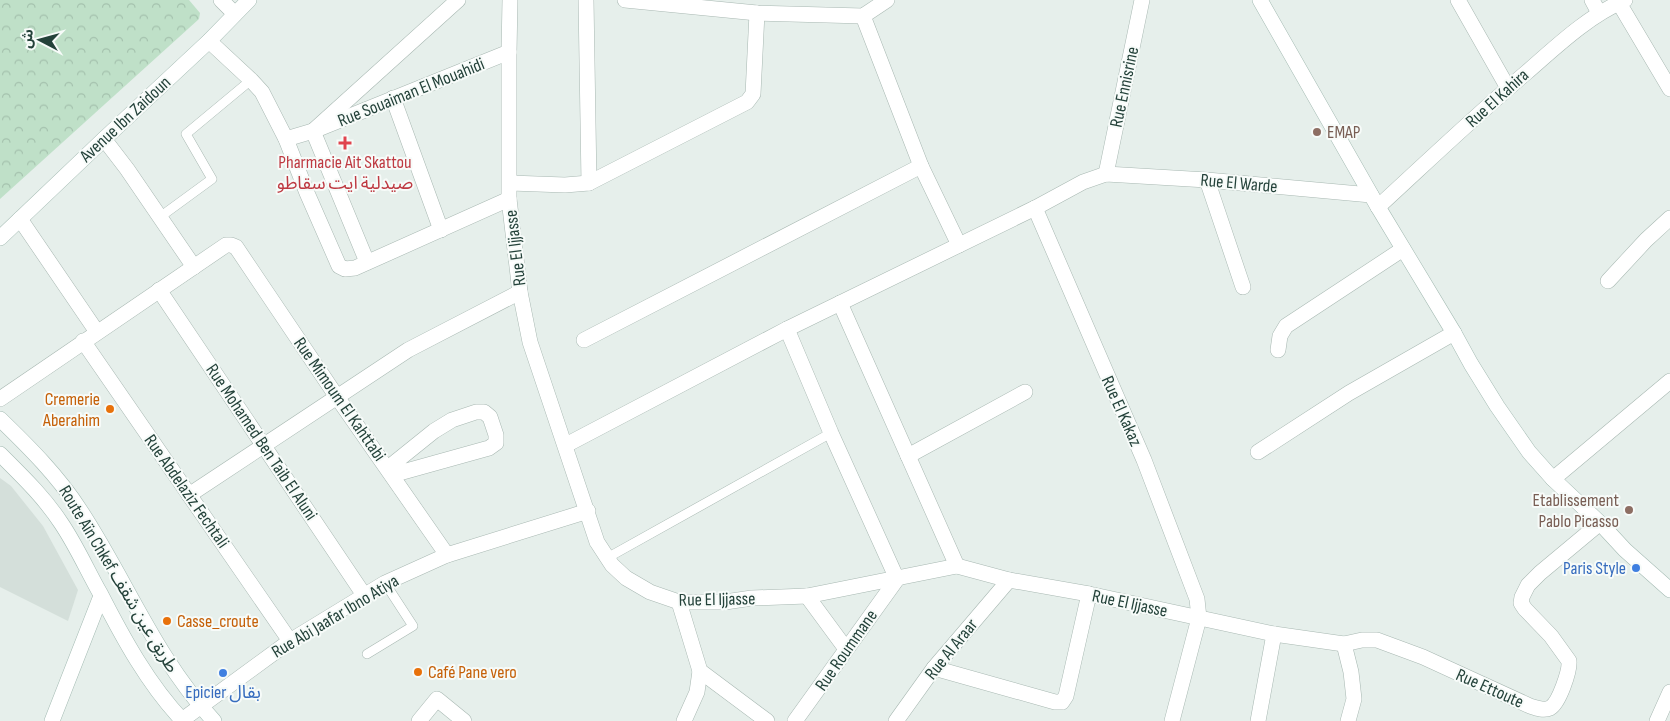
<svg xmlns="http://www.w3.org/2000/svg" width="1670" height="721" font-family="'Sofia Sans Condensed','Noto Sans Arabic',sans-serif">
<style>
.built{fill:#d4dfda}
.park{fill:url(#park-crowns)}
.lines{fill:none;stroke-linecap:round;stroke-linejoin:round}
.lane-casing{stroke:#a8b8b2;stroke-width:10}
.street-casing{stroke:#a8b8b2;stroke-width:16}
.secondary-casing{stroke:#a4bbb3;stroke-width:16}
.lane{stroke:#fff;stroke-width:9}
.street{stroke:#fff;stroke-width:15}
.secondary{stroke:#fff;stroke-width:15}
.education-dot{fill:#8d6e63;stroke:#f7fbf9;stroke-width:2}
.health-dot{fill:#e0444e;stroke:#f7fbf9;stroke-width:2}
.food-dot{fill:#e8710a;stroke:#f7fbf9;stroke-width:2}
.shop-dot{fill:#3f7fe0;stroke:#f7fbf9;stroke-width:2}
.labels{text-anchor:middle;stroke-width:4;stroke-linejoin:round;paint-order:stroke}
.street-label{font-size:18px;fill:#24423a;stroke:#f7fbf9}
.education-label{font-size:18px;fill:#785e54;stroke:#f7fbf9;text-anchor:start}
.health-label{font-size:18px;fill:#be3a42;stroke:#f7fbf9}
.food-label{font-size:18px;fill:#c56008;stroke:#f7fbf9;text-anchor:start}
.shop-label{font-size:18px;fill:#366cbe;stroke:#f7fbf9;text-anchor:end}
</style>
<defs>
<pattern id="park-crowns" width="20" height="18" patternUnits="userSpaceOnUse" patternTransform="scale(1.25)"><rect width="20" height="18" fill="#bfe0c8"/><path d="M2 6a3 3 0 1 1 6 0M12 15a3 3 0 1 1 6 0" fill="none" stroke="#a4c1ad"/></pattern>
</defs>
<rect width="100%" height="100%" fill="#e6efeb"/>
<!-- built -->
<polygon class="built" points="0,478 11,486 43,526 78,590 68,621 0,587"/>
<!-- park -->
<polygon class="park" points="0,0 189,0 200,13 199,19 0,199"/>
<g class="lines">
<defs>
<g id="lane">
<polyline points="160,217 212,179 186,134 251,80"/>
<polyline points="607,558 831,433"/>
<polyline points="367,654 413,626 385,583"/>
</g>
<g id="street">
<polyline points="221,0 235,14"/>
<path d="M510,0L509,52V199L520,292L530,342L597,542L612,565L626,578L650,592L679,602H725L752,598L807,596L957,566L1009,580L1089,594L1274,634L1344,644L1362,640H1377L1423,657L1530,706C1536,708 1544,711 1550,708C1559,703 1570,671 1569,661L1551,636L1525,609L1521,603L1522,597L1528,585L1540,573L1600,523"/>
<polyline points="586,0 589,183"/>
<polyline points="625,0 757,13 863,16 887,0"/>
<polyline points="1458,0 1508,88"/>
<polyline points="1592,0 1599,13"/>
<polyline points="1619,3 1670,89"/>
<polyline points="863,16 921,166 959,245"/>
<polyline points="209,41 251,80 262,92 286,139 307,193 339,266 345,269 355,268 509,199"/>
<polyline points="393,98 441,230"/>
<polyline points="104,139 127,169 194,267"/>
<polyline points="286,139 313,131 509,52"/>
<polyline points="1106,174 1142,0"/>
<polyline points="1207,180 1243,287"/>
<polyline points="510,183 565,185 589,183 747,102 753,94 757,13"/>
<path d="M1378,207C1427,162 1476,115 1527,72C1558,45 1587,17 1625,0"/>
<polyline points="1035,208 1144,460 1197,599 1199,618 1172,721"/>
<polyline points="20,219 97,332"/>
<polyline points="367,262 313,131 458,0"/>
<polyline points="1608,281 1646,240 1670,218"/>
<polyline points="159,290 364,595"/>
<polyline points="840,303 957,566"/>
<polyline points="787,329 831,433 897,579 795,721"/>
<polyline points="584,340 921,166"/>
<polyline points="83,341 290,641"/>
<polyline points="1278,350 1280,336 1286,326 1403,249"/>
<polyline points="0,399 226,245 231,245 236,247 337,397 447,555"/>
<polyline points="566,445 787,329 1035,208 1083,182 1106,174 1207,180 1371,195"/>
<polyline points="1258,452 1349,393 1454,333"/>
<polyline points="908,456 1025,392"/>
<polyline points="388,468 434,431 452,420 476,412 484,412 490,417 496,435 496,443 489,448 392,475"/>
<polyline points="1553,479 1670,381"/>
<polyline points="189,495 408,350 520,292"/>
<polyline points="807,596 846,649"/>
<polyline points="679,602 700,671 767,721"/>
<polyline points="1344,644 1351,672 1354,699 1348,721"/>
<polyline points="934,668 1055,702 1062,702 1066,696 1089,594"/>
<polyline points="182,720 290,641 385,583 447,555 588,511"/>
<polyline points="419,721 437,699 464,721"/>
<polyline points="684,721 697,692 700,671"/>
<polyline points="896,721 934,668 1009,580"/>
<polyline points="1258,721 1274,634"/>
<polyline points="1657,721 1670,692"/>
</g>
<g id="secondary">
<polyline points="1260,0 1378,207 1454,333 1471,364 1497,406 1529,452 1553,479 1600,523 1625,550 1670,590"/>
<polyline points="0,238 104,139 209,41 249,0"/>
<path d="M0,419C29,447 58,476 80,510C126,580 156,659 214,721"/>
<path d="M0,454C22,476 44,497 61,523C76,545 87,570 100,593C123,638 148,684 183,721"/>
<polyline points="52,721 101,596"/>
</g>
</defs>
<!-- lane casing -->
<use href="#lane" class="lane-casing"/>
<!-- street casing -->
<use href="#street" class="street-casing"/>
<!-- secondary casing -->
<use href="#secondary" class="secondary-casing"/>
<!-- lane -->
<use href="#lane" class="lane"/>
<!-- street -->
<use href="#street" class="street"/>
<!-- secondary -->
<use href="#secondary" class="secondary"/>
</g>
<!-- markers -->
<g class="education-dot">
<circle cx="1317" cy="132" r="5"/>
<circle cx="1629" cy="510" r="5"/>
</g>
<path class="health-dot" d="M342.5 135.5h5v5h5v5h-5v5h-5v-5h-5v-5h5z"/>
<g class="food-dot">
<circle cx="110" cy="409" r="5"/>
<circle cx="167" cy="621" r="5"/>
<circle cx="418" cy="672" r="5"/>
</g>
<g class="shop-dot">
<circle cx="1636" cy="568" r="5"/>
<circle cx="223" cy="673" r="5"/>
</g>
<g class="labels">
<!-- street labels -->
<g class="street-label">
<text transform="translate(1124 87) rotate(-78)" y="6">Rue Ennisrine</text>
<text transform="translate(411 92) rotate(-22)" y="6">Rue Souaiman El Mouahidi</text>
<text transform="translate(1497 98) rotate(-42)" y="6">Rue El Kahira</text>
<text transform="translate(125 119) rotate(-43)" y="6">Avenue Ibn Zaidoun</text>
<text transform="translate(1239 183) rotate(5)" y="6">Rue El Warde</text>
<text transform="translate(515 248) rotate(-97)" y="6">Rue El Ijjasse</text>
<text transform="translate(340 399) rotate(55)" y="6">Rue Mimoum El Kahttabi</text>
<text transform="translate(1122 411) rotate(66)" y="6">Rue El Kakaz</text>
<text transform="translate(262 442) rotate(56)" y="6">Rue Mohamed Ben Taib El Aluni</text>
<text transform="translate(187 491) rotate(55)" y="6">Rue Abdelaziz Fechtali</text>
<text transform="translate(119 579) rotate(59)" y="6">Route Aïn Chkef طريق عين شقف</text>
<text transform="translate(717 599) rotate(-1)" y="6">Rue El Ijjasse</text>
<text transform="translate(1130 603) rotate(12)" y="6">Rue El Ijjasse</text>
<text transform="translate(335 616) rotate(-31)" y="6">Rue Abi Jaafar Ibno Atiya</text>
<text transform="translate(951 649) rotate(-51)" y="6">Rue Al Araar</text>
<text transform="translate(846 650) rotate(-55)" y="6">Rue Roummane</text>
<text transform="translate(1490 688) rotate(24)" y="6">Rue Ettoute</text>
</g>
<!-- education labels -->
<g class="education-label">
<text x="1327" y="138">EMAP</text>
<text x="1619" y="506" text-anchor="end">Etablissement<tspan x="1619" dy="21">Pablo Picasso</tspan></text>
</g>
<!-- health labels -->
<g class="health-label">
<text x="345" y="168">Pharmacie Ait Skattou<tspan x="345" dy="21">صيدلية ايت سقاطو</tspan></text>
</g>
<!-- food labels -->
<g class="food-label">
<text x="100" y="405" text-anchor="end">Cremerie<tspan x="100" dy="21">Aberahim</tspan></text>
<text x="177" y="627">Casse_croute</text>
<text x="428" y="678">Café Pane vero</text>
</g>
<!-- shop labels -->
<g class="shop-label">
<text x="1626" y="574">Paris Style</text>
<text x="223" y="698" text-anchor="middle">Epicier بقال</text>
</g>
</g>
<!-- north arrow -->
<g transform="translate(40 40) rotate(276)" stroke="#f7fbf9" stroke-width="4" paint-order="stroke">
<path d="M0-4L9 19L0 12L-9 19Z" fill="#24423a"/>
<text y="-8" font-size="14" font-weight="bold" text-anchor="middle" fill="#24423a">ش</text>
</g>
</svg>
